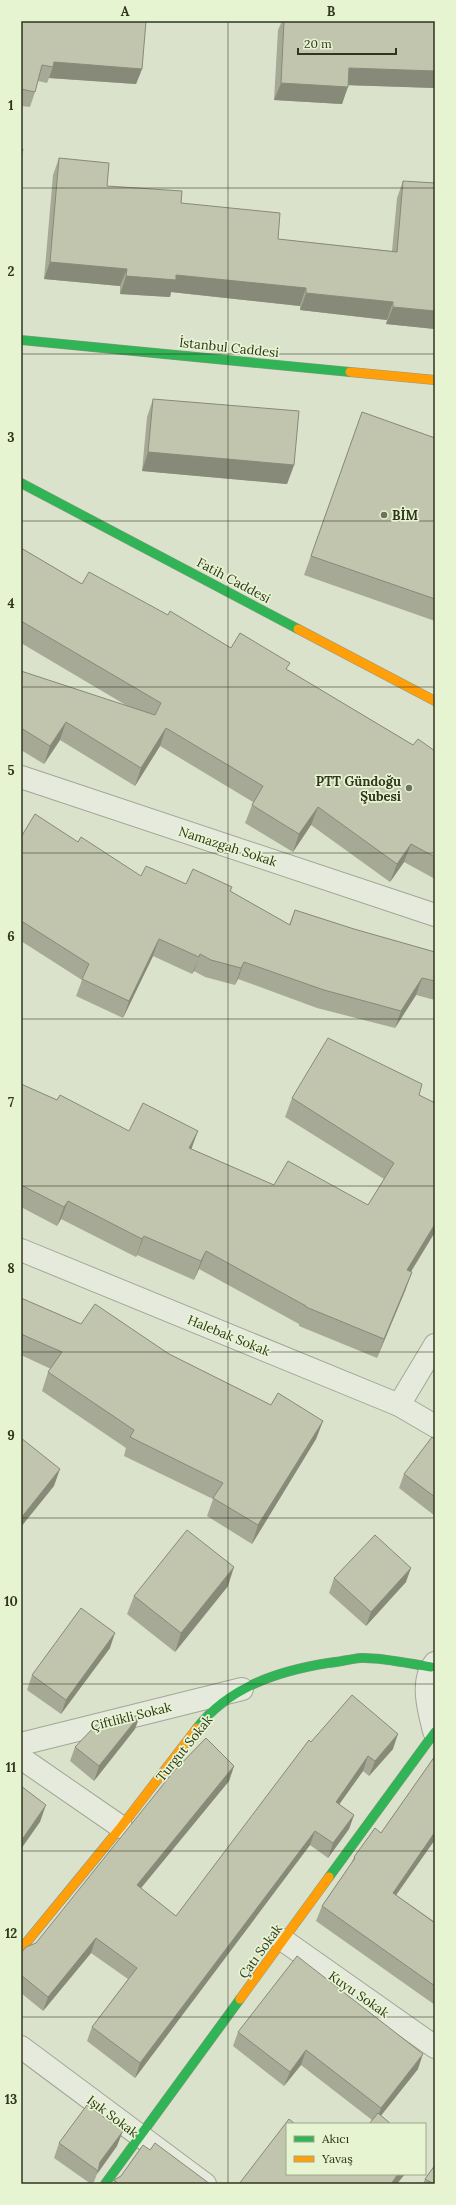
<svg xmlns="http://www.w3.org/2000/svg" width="456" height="2205" font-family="Lora,serif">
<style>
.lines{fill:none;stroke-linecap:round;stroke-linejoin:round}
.street-casing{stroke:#a2a795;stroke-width:24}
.fast-casing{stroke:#919784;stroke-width:10}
.slow-casing{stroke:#919784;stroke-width:10}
.street{stroke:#e5eadc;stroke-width:22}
.fast{stroke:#30b455;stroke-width:9}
.slow{stroke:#ff9f0a;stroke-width:9}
.wall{fill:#a6a995}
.shaded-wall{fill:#878a79}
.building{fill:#c1c5ad;stroke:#878a79}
.grid{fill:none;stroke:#31351e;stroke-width:1;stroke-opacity:0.55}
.poi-dot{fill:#6c725b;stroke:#e6f4d1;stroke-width:1.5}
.labels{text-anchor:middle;stroke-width:3.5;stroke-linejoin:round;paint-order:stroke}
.street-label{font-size:13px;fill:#31351e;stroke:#e6f4d1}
.poi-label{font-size:13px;font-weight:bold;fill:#31351e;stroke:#e6f4d1;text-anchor:start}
.neatline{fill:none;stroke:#31351e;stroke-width:1.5}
.grid-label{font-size:13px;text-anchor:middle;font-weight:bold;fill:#31351e}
</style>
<rect width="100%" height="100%" fill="#dae2cc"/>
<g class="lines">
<defs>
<g id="street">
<polyline points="21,777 435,915"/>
<polyline points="21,1250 399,1405 435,1426"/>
<polyline points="399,1405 435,1345"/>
<path d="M434,1731C429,1711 420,1681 435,1663"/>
<polyline points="21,1744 242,1689"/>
<polyline points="21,1758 121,1827"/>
<polyline points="283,1940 435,2047"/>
<polyline points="21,2047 205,2184"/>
</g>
<g id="fast">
<polyline points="21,340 350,372"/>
<polyline points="21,483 298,629"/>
<path d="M197,1728C229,1687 278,1671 328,1663C339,1662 350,1659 361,1658C381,1657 411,1664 431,1667"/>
<polyline points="329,1877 435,1732"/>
<polyline points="105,2184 240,1999"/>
</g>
<g id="slow">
<polyline points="350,372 435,380"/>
<polyline points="298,629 435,701"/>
<polyline points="21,1949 121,1827 197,1728"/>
<polyline points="240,1999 329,1877"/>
</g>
</defs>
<!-- street casing -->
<use href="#street" class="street-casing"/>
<!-- fast casing -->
<use href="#fast" class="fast-casing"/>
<!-- slow casing -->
<use href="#slow" class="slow-casing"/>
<!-- street -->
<use href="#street" class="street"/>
<!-- fast -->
<use href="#fast" class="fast"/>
<!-- slow -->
<use href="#slow" class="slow"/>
</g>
<!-- wall -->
<g class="wall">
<polygon points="21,21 142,69 136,84 49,78 47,83 38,81 35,92 30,107 21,106"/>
<polygon points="282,21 435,21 435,88 348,85 342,104 274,100 278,30"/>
<polygon points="59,158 107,186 181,203 278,239 392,251 397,198 403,181 435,329 386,324 387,320 300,310 300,306 171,292 170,297 120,294 120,286 44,279 53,175"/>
<polygon points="153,399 294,465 287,484 142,471 147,417"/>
<polygon points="362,412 435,438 435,621 304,575"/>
<polygon points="21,548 82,584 168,615 231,648 287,670 413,745 435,751 435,879 404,862 390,882 311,825 293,852 245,823 252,805 253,802 160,746 135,786 60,740 44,764 21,750 21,671 129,707 21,643"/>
<polygon points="21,837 78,842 141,876 186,884 232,887 230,891 289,925 295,910 354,929 435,952 435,1000 416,995 395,1028 317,1008 238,979 235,985 205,977 194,971 192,974 153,956 123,1018 76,996 82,980 21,941"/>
<polygon points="21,1084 57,1100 129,1131 191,1149 274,1185 368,1205 384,1179 285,1117 292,1098 419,1095 433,1102 435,1095 435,1232 411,1272 412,1272 405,1291 377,1358 299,1326 299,1324 199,1269 194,1280 137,1255 136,1257 61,1219 57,1226 21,1207"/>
<polygon points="21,1298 81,1324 169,1354 271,1405 323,1421 316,1439 252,1544 207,1516 213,1499 124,1456 126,1448 42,1391 48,1372 51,1369 21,1355"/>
<polygon points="435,1440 435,1516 399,1488 404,1474"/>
<polygon points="334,1578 406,1582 366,1626 329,1593"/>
<polygon points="228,1586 175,1652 127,1614 134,1596"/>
<polygon points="110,1648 61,1714 27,1690 32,1675"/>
<polygon points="140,1715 135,1729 94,1781 70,1761 75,1747"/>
<polygon points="311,1742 393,1749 369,1776 363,1771 339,1804 354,1815 349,1829 328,1858 310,1845 135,2078 87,2041 92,2027 128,1979 91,1953 43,2011 21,1993 21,1953 36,1943 234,1766 229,1781 141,1888 176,1916"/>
<polygon points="435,1756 435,1842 434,1841 396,1895 435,1922 435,2005 316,1921 322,1906 351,1864 354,1857 381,1833"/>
<polygon points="238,2032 418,2069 381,2115 372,2120 301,2065 284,2086 233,2046"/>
<polygon points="59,2143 117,2146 97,2174 93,2184 91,2184 54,2158"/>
<polygon points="150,2150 210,2184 113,2184 114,2180 121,2176"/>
<polygon points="425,2179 435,2184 423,2184"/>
</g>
<!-- shaded-wall -->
<g class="shaded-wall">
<polygon points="54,62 142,69 136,84 49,78 53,67"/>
<polygon points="349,68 435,71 435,88 343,85"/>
<polygon points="281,83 348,87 342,104 274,100"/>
<polygon points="50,262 127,269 120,286 44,279"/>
<polygon points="176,275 306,288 300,306 171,292 170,297 120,294 126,276"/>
<polygon points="306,293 393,302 387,320 300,310"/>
<polygon points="393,307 435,311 435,329 386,324"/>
<polygon points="148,452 294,465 287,484 142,471"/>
<polygon points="66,722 60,740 44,764 50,746"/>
<polygon points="166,728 160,746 135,786 141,768"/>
<polygon points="318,807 311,825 293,852 299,834"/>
<polygon points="411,844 404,862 390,882 397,864"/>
<polygon points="159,939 153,956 123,1018 129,1001"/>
<polygon points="200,954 194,971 192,974 199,957"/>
<polygon points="244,962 238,979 235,985 241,968"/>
<polygon points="422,978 416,995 395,1028 401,1011"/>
<polygon points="198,1131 191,1150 189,1148"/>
<polygon points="68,1201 61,1219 57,1226 64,1207"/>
<polygon points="435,1224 435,1232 400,1289 407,1270"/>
<polygon points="144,1236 137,1255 136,1257 142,1239"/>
<polygon points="206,1251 199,1269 194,1280 201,1261"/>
<polygon points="412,1272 405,1291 377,1358 384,1339"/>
<polygon points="323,1421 316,1439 252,1544 258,1525"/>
<polygon points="60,1469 54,1486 21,1527 21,1518"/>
<polygon points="234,1567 228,1586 175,1652 181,1633"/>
<polygon points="411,1568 406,1582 366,1626 371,1612"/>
<polygon points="115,1633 110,1648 61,1714 66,1700"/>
<polygon points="140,1715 135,1729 94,1781 99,1766"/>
<polygon points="398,1734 393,1749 369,1776 375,1761"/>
<polygon points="368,1756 363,1771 331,1816 336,1802"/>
<polygon points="234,1766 229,1781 132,1899 137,1885"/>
<polygon points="46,1805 40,1822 21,1849 21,1841"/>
<polygon points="354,1815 349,1829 328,1858 333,1843"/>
<polygon points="315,1831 310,1845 135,2078 140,2063"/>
<polygon points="435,1832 435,1837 434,1841 387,1908 393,1893"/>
<polygon points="96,1938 91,1953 43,2011 48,1997"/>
<polygon points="306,2050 301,2065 284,2086 290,2072"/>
<polygon points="423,2054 418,2069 376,2122 381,2108"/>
<polygon points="123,2131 117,2146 97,2174 100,2162"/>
<polygon points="398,2174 405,2174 397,2184 391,2184"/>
</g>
<!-- building -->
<g class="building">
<polygon points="21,21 146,21 142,69 54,62 53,67 42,65 35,92 21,89"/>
<polygon points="284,21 435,21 435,71 349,68 348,87 281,83"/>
<polygon points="21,149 23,149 21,156"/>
<polygon points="59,158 109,163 107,186 182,191 181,203 280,213 278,239 397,252 403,181 435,183 435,311 393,307 393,302 306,293 306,288 176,275 176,280 126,276 127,269 50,262"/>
<polygon points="153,399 299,411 294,465 148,452"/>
<polygon points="362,412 435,438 435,599 311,556"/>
<polygon points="21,548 82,584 89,572 168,615 170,611 231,648 240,633 290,663 286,669 413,745 418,739 435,751 435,857 411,844 397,864 318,807 299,834 252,805 263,786 166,728 141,768 66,722 50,746 21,728 21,671 155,715 161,703 21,621"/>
<polygon points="35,814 78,842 81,837 141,876 146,866 186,884 193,869 232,887 230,891 290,925 295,910 354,929 435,952 435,981 422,978 401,1011 324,990 244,962 241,968 211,960 200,954 199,957 159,939 129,1001 82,979 89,964 23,922 21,925 21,837"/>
<polygon points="328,1038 422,1084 419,1095 435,1103 435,1224 407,1270 412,1272 384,1339 306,1307 306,1306 206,1251 201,1261 144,1236 142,1239 68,1201 64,1207 21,1185 21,1084 57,1100 60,1095 129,1131 143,1103 198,1131 189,1148 274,1185 288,1161 368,1205 394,1163 292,1098"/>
<polygon points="21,1298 81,1324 95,1304 169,1354 271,1405 278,1393 323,1421 258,1525 213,1498 223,1483 130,1437 134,1430 48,1372 62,1352 21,1334"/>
<polygon points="432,1437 435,1440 435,1497 404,1474"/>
<polygon points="21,1438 60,1469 21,1518"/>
<polygon points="187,1530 234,1567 181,1633 134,1596"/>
<polygon points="375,1535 411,1568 371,1612 334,1578"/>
<polygon points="81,1608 115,1633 66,1700 32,1675"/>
<polygon points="352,1695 398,1734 375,1761 368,1756 336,1802 354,1815 333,1843 315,1831 140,2063 92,2027 137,1968 96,1938 48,1997 21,1975 21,1953 26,1947 36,1943 174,1771 206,1738 234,1766 137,1885 176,1916 309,1740 311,1742"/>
<polygon points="140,1715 99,1766 75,1747 96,1725"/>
<polygon points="435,1756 435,1832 393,1893 435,1923 435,1986 322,1906 355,1858 354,1857 375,1828 381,1833"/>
<polygon points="21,1786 46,1805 21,1841"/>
<polygon points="297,1956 423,2054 381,2108 306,2050 290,2072 238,2032"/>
<polygon points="87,2105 123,2131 100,2162 98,2171 59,2143"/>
<polygon points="378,2113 391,2124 369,2124"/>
<polygon points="289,2119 295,2124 287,2124 287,2174 398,2174 391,2184 239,2184"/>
<polygon points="155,2143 210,2184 119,2184 114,2180 121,2176 143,2145 150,2150"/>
<polygon points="435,2165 435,2184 434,2184 425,2179"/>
</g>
<!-- grid -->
<path class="grid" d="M228,21V2184M21,188H435M21,354H435M21,521H435M21,687H435M21,853H435M21,1019H435M21,1186H435M21,1352H435M21,1518H435M21,1684H435M21,1851H435M21,2017H435"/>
<!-- markers -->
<g class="poi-dot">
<circle cx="384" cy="515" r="4"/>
<circle cx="409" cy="788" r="4"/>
</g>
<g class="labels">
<!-- street labels -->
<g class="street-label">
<text transform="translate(229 347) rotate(6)" y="5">İstanbul Caddesi</text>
<text transform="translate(234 580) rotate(28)" y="5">Fatih Caddesi</text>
<text transform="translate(228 846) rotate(18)" y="5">Namazgah Sokak</text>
<text transform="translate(229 1335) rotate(22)" y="5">Halebak Sokak</text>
<text transform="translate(131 1716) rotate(-14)" y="5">Çiftlikli Sokak</text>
<text transform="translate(184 1748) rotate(-51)" y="5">Turgut Sokak</text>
<text transform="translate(260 1951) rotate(-54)" y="5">Çatı Sokak</text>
<text transform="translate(359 1994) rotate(35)" y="5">Kuyu Sokak</text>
<text transform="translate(113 2116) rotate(37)" y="5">Işık Sokak</text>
</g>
<!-- poi labels -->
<g class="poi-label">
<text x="392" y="520">BİM</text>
<text x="401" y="786" text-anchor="end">PTT Gündoğu<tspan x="401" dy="15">Şubesi</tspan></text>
</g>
</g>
<!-- border -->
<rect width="456" height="2205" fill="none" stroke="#e6f4d1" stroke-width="44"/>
<!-- legend -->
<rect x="286" y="2123" width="140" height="52" fill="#e6f4d1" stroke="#9ea889"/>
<rect x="294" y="2136" width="20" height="6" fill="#30b455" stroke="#9ea889"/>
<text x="322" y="2143" font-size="12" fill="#31351e">Akıcı</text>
<rect x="294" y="2156" width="20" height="6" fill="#ff9f0a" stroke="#9ea889"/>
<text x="322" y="2163" font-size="12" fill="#31351e">Yavaş</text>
<!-- scale -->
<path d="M298 48v6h98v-6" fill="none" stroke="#31351e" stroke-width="2"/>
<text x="304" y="48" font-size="12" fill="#31351e" stroke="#e6f4d1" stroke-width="3" paint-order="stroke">20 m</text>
<rect x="22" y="22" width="412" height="2161" class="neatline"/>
<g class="grid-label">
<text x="125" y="16">A</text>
<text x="331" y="16">B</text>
<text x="11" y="110">1</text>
<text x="11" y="276">2</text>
<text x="11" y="442">3</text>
<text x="11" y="608">4</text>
<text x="11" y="775">5</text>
<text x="11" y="941">6</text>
<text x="11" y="1107">7</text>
<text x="11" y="1273">8</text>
<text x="11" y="1440">9</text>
<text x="11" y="1606">10</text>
<text x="11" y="1772">11</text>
<text x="11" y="1938">12</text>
<text x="11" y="2104">13</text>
</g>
</svg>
